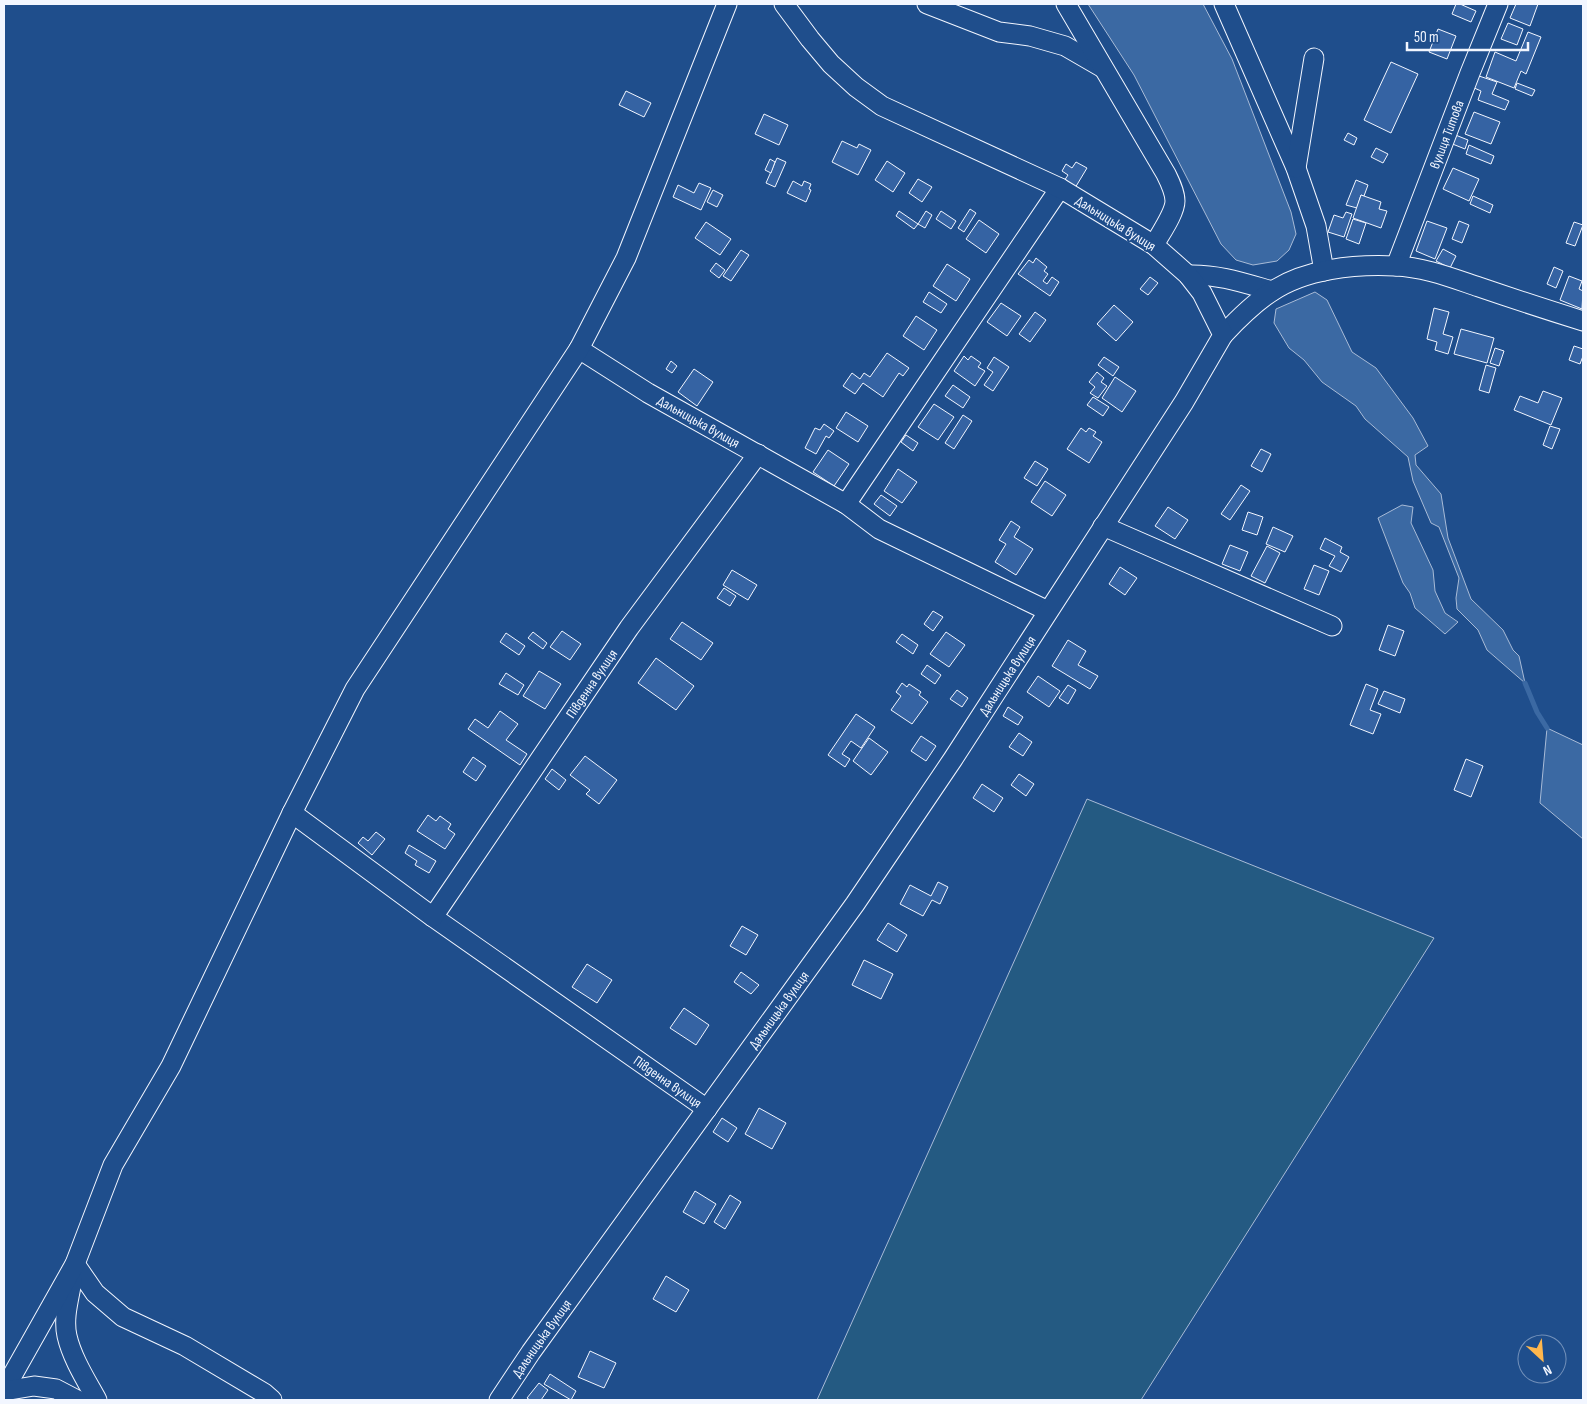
<svg xmlns="http://www.w3.org/2000/svg" width="1587" height="1404" font-family="'Sofia Sans Condensed',sans-serif">
<style>
.green{fill:#245a82;stroke:#a8bbd7}
.water{fill:#3b69a3;stroke:#a8bbd7}
.lines{fill:none;stroke-linecap:round;stroke-linejoin:round}
.stream{stroke:#3b69a3;stroke-width:5}
.building{fill:#3563a3;stroke:#f2f6ff}
.minor-casing{stroke:#f2f6ff;stroke-width:21}
.minor{stroke:#1f4e8c;stroke-width:19}
.labels{text-anchor:middle;stroke-width:4;stroke-linejoin:round;paint-order:stroke}
.street-label{font-size:14px;fill:#f2f6ff;stroke:#1f4e8c}
</style>
<rect width="100%" height="100%" fill="#1f4e8c"/>
<!-- green -->
<polygon class="green" points="1087,799 1434,938 1141,1400 817,1400"/>
<!-- water -->
<g class="water">
<polygon points="1088,4 1203,4 1232,59 1291,212 1296,234 1289,250 1277,261 1253,265 1236,260 1221,244 1134,75"/>
<polygon points="1315,292 1327,300 1352,352 1376,368 1413,418 1428,446 1415,455 1416,465 1441,494 1448,538 1471,599 1503,630 1513,650 1519,656 1525,683 1487,650 1478,630 1457,609 1456,598 1459,578 1439,527 1431,523 1413,481 1408,457 1365,419 1356,406 1322,382 1304,360 1289,348 1274,323 1276,309"/>
<polygon points="1402,505 1413,507 1411,523 1433,570 1435,591 1445,613 1458,622 1445,634 1415,608 1410,593 1403,583 1378,518"/>
<polygon points="1547,728 1583,745 1583,839 1540,803"/>
</g>
<g class="lines">
<!-- stream -->
<polyline class="stream" points="1525,683 1537,712 1547,728"/>
</g>
<!-- building -->
<g class="building">
<polygon points="1456,4 1460,4 1476,11 1471,22 1452,14"/>
<polygon points="1516,4 1538,4 1530,26 1510,18"/>
<polygon points="1508,23 1523,29 1517,45 1501,39"/>
<polygon points="1438,29 1456,36 1447,59 1429,52"/>
<polygon points="1528,32 1541,37 1526,74 1521,71 1514,88 1486,77 1495,52 1516,61"/>
<polygon points="1391,62 1418,74 1391,133 1364,120"/>
<polygon points="1476,75 1497,82 1492,94 1509,101 1505,110 1478,100 1481,91 1472,87"/>
<polygon points="1517,83 1535,90 1532,96 1515,89"/>
<polygon points="626,91 651,103 644,117 619,105"/>
<polygon points="1474,112 1500,122 1491,144 1465,134"/>
<polygon points="764,114 788,125 779,145 755,134"/>
<polygon points="1348,133 1357,138 1354,145 1344,140"/>
<polygon points="1453,134 1468,140 1465,149 1450,143"/>
<polygon points="842,141 857,148 859,144 871,150 858,175 832,162"/>
<polygon points="1469,145 1494,156 1491,164 1466,154"/>
<polygon points="1376,148 1388,154 1383,163 1371,157"/>
<polygon points="777,158 786,162 775,187 766,183"/>
<polygon points="770,159 775,162 771,173 765,170"/>
<polygon points="887,161 905,173 893,192 875,180"/>
<polygon points="1076,162 1087,168 1075,188 1064,181 1068,175 1062,171 1066,164 1072,168"/>
<polygon points="1453,168 1479,179 1469,201 1443,189"/>
<polygon points="918,179 932,187 922,202 909,193"/>
<polygon points="1356,180 1368,185 1364,196 1361,195 1357,208 1346,205"/>
<polygon points="793,181 802,186 804,181 811,184 809,189 811,190 806,202 787,193"/>
<polygon points="699,183 711,188 701,210 673,197 678,185 694,193"/>
<polygon points="713,190 723,195 717,207 707,202"/>
<polygon points="1361,195 1381,202 1379,209 1387,211 1381,228 1353,218"/>
<polygon points="1473,196 1493,205 1490,213 1470,204"/>
<polygon points="970,209 976,213 964,232 958,228"/>
<polygon points="899,211 918,224 914,229 896,216"/>
<polygon points="926,211 932,215 925,228 918,224"/>
<polygon points="941,211 956,221 951,229 936,219"/>
<polygon points="1346,212 1352,214 1344,237 1328,232 1334,215 1343,218"/>
<polygon points="1353,219 1366,223 1359,244 1346,239"/>
<polygon points="979,220 999,234 986,253 966,239"/>
<polygon points="1427,221 1447,228 1435,259 1416,251"/>
<polygon points="1459,221 1469,225 1462,243 1452,239"/>
<polygon points="706,222 731,239 720,255 695,238"/>
<polygon points="1574,222 1583,225 1575,246 1566,243"/>
<polygon points="1443,249 1456,256 1450,268 1436,261"/>
<polygon points="741,250 749,255 731,281 723,276"/>
<polygon points="1036,258 1047,267 1044,271 1048,274 1043,281 1047,284 1052,277 1059,282 1050,296 1018,274 1029,260 1033,263"/>
<polygon points="716,263 725,270 719,278 710,271"/>
<polygon points="947,264 970,279 956,301 933,286"/>
<polygon points="1554,267 1563,271 1556,288 1547,284"/>
<polygon points="1569,276 1582,281 1579,289 1583,291 1582,309 1560,300"/>
<polygon points="1150,277 1158,283 1148,295 1140,289"/>
<polygon points="929,292 947,304 941,313 923,302"/>
<polygon points="1001,303 1021,316 1007,336 987,322"/>
<polygon points="1114,305 1133,322 1116,341 1097,324"/>
<polygon points="1434,308 1449,312 1443,334 1453,337 1448,354 1435,350 1437,342 1427,339"/>
<polygon points="1035,312 1046,320 1030,342 1019,334"/>
<polygon points="916,316 937,330 924,350 903,336"/>
<polygon points="1461,329 1494,338 1487,363 1454,354"/>
<polygon points="1574,346 1583,349 1583,356 1580,364 1569,360"/>
<polygon points="1495,348 1504,351 1499,366 1490,363"/>
<polygon points="887,353 909,368 903,376 899,373 883,397 863,383 855,394 843,386 852,373 860,379 864,373 870,377"/>
<polygon points="964,356 968,360 971,356 981,363 978,367 985,371 975,386 954,371"/>
<polygon points="994,357 1009,367 993,391 984,385 993,372 987,368"/>
<polygon points="1104,357 1119,367 1113,376 1098,365"/>
<polygon points="671,361 677,366 672,373 666,369"/>
<polygon points="1486,365 1496,368 1489,393 1479,390"/>
<polygon points="694,369 713,382 697,406 678,392"/>
<polygon points="1097,372 1104,378 1101,382 1107,386 1098,398 1090,393 1095,387 1089,382"/>
<polygon points="1115,377 1136,391 1122,412 1102,398"/>
<polygon points="953,385 970,397 963,408 945,396"/>
<polygon points="1543,391 1562,398 1551,425 1514,410 1520,396 1538,403"/>
<polygon points="1093,397 1109,407 1103,416 1087,405"/>
<polygon points="934,404 954,417 938,440 918,427"/>
<polygon points="846,412 868,426 858,442 836,428"/>
<polygon points="963,415 972,421 954,449 945,443"/>
<polygon points="824,424 834,431 829,438 826,436 816,454 805,448 815,428 820,430"/>
<polygon points="1550,426 1560,429 1552,449 1543,445"/>
<polygon points="1081,428 1086,432 1089,428 1096,432 1093,436 1102,442 1089,463 1067,449"/>
<polygon points="906,435 918,443 913,451 901,442"/>
<polygon points="1261,449 1271,454 1262,472 1251,466"/>
<polygon points="828,450 849,464 834,486 813,472"/>
<polygon points="1035,461 1048,469 1037,486 1024,478"/>
<polygon points="898,469 917,482 902,503 884,491"/>
<polygon points="1045,481 1066,495 1052,516 1031,502"/>
<polygon points="1241,485 1250,491 1230,520 1221,514"/>
<polygon points="881,495 897,506 890,516 874,504"/>
<polygon points="1168,507 1188,520 1175,539 1155,526"/>
<polygon points="1248,512 1263,517 1257,535 1242,530"/>
<polygon points="1011,521 1020,527 1014,537 1033,549 1016,575 995,562 1006,544 999,540"/>
<polygon points="1273,527 1293,536 1285,552 1266,544"/>
<polygon points="1325,538 1342,547 1340,552 1349,557 1341,572 1329,566 1335,556 1320,549"/>
<polygon points="1230,545 1248,552 1240,571 1222,564"/>
<polygon points="1267,546 1280,553 1265,583 1251,576"/>
<polygon points="1314,565 1329,571 1319,595 1304,589"/>
<polygon points="1120,567 1137,578 1125,595 1109,584"/>
<polygon points="732,570 757,585 748,600 723,585"/>
<polygon points="724,588 736,596 730,606 717,598"/>
<polygon points="933,611 943,617 933,631 924,624"/>
<polygon points="682,622 713,643 701,660 670,639"/>
<polygon points="1388,625 1404,631 1395,656 1379,650"/>
<polygon points="562,631 581,644 570,660 550,647"/>
<polygon points="533,632 547,643 543,649 528,638"/>
<polygon points="946,632 965,645 949,667 930,654"/>
<polygon points="506,633 525,646 519,655 500,642"/>
<polygon points="902,634 918,645 913,654 896,642"/>
<polygon points="1068,640 1086,651 1078,665 1098,676 1090,689 1052,666"/>
<polygon points="656,658 694,686 676,710 638,683"/>
<polygon points="927,665 941,675 935,684 921,674"/>
<polygon points="539,671 561,684 545,709 523,696"/>
<polygon points="506,673 524,685 518,695 499,684"/>
<polygon points="1038,676 1060,691 1049,707 1027,692"/>
<polygon points="902,683 907,687 909,684 921,692 919,695 928,702 912,724 891,710 901,696 896,692"/>
<polygon points="1366,684 1378,689 1370,710 1381,714 1373,734 1350,725"/>
<polygon points="1068,685 1076,690 1068,704 1059,698"/>
<polygon points="957,690 968,698 962,707 950,699"/>
<polygon points="1384,691 1405,699 1400,713 1378,704"/>
<polygon points="1008,707 1023,717 1018,725 1003,716"/>
<polygon points="500,711 518,724 506,740 527,754 520,765 468,729 475,719 488,728"/>
<polygon points="856,714 875,727 861,748 851,741 842,754 850,759 845,767 828,755"/>
<polygon points="1019,733 1032,742 1023,756 1009,747"/>
<polygon points="921,736 936,746 926,761 911,751"/>
<polygon points="869,738 888,752 871,775 853,761"/>
<polygon points="585,756 617,780 599,804 586,794 590,790 570,775"/>
<polygon points="473,757 486,766 476,781 463,772"/>
<polygon points="1466,759 1483,766 1471,797 1454,790"/>
<polygon points="552,769 566,780 559,790 545,779"/>
<polygon points="1019,774 1034,784 1026,796 1011,785"/>
<polygon points="982,784 1003,798 994,812 973,798"/>
<polygon points="428,815 436,821 440,816 451,824 448,829 455,834 445,849 417,831"/>
<polygon points="376,832 385,839 372,855 358,843 363,837 368,841"/>
<polygon points="409,845 436,861 429,873 415,865 417,861 405,853"/>
<polygon points="938,882 948,887 940,904 932,900 923,916 900,904 910,885 931,896"/>
<polygon points="888,923 907,935 897,952 877,940"/>
<polygon points="742,926 758,935 746,955 730,946"/>
<polygon points="864,960 893,974 881,999 852,985"/>
<polygon points="587,964 612,980 597,1003 572,987"/>
<polygon points="741,972 759,985 751,994 734,982"/>
<polygon points="684,1008 709,1025 696,1045 670,1028"/>
<polygon points="759,1108 786,1123 772,1149 745,1134"/>
<polygon points="722,1118 737,1128 728,1142 713,1132"/>
<polygon points="695,1191 716,1204 704,1224 683,1212"/>
<polygon points="730,1195 741,1202 725,1229 714,1222"/>
<polygon points="666,1276 689,1290 676,1312 653,1299"/>
<polygon points="590,1351 616,1363 604,1388 578,1377"/>
<polygon points="550,1374 576,1391 571,1400 544,1384"/>
<polygon points="539,1383 548,1390 541,1400 530,1400 527,1398"/>
</g>
<g class="lines">
<defs>
<g id="minor">
<polyline points="927,4 999,32 1030,36 1065,46 1103,68"/>
<path d="M1066,4L1166,174C1170,182 1175,192 1175,201C1175,213 1160,234 1154,245"/>
<polyline points="1224,4 1296,168 1316,226 1324,271"/>
<polyline points="1296,168 1314,58"/>
<path id="s1" d="M1396,266L1470,73L1498,4"/>
<path d="M1188,275C1218,274 1244,283 1272,291"/>
<path d="M1223,335C1238,319 1253,304 1271,292C1305,269 1354,264 1395,266C1424,267 1452,278 1479,287C1514,299 1548,310 1583,321"/>
<path id="s2" d="M579,349L648,393L846,504L879,529L1048,611"/>
<polyline points="846,504 1060,188"/>
<polyline points="1103,526 1332,626"/>
<path id="s3" d="M292,813L433,917L707,1109"/>
<path id="s4" d="M433,917L629,628L758,454"/>
<polyline points="75,1264 95,1293 123,1317 185,1346 264,1393 272,1400"/>
<path d="M72,1281C69,1299 63,1318 67,1336C72,1358 86,1380 97,1400"/>
<polyline points="4,1390 75,1264 113,1165 171,1066 292,813 355,689 579,349 626,258 727,4"/>
<polyline points="4,1391 34,1386 56,1389 77,1400"/>
<path id="s5" d="M499,1400L531,1352L855,904L953,759L1184,402L1223,335L1202,293L1188,275L1154,245L1060,188L882,106L856,87L831,64L810,39L784,4"/>
</g>
</defs>
<!-- minor casing -->
<use href="#minor" class="minor-casing"/>
<!-- minor -->
<use href="#minor" class="minor"/>
</g>
<g class="labels">
<!-- street labels -->
<g class="street-label">
<text dy="5" stroke="none"><textPath href="#s1" startOffset="141">вулиця Титова</textPath></text>
<text transform="translate(1116 223) rotate(32)" y="5">Дальницька вулиця</text>
<text dy="5" stroke="none"><textPath href="#s2" startOffset="140">Дальницька вулиця</textPath></text>
<text dy="5" stroke="none"><textPath href="#s5" startOffset="885">Дальницька вулиця</textPath></text>
<text dy="5" stroke="none"><textPath href="#s4" startOffset="282">Південна вулиця</textPath></text>
<text dy="5" stroke="none"><textPath href="#s5" startOffset="480">Дальницька вулиця</textPath></text>
<text dy="5" stroke="none"><textPath href="#s3" startOffset="462">Південна вулиця</textPath></text>
<text dy="5" stroke="none"><textPath href="#s5" startOffset="75">Дальницька вулиця</textPath></text>
</g>
</g>
<!-- border -->
<rect width="1587" height="1404" fill="none" stroke="#f2f6ff" stroke-width="10"/>
<!-- north arrow -->
<g transform="translate(1542 1359) rotate(154)"><circle r="24" fill="#1f4e8c" stroke="#7391ba"/>
<path d="M0-4L9 19L0 12L-9 19Z" fill="#ffb74d"/>
<text y="-8" font-size="14" font-weight="bold" text-anchor="middle" fill="#f2f6ff">N</text>
</g>
<!-- scale -->
<path d="M1407 42v8h121v-8" fill="none" stroke="#f2f6ff" stroke-width="2.5"/>
<text x="1414" y="42" font-size="15" fill="#f2f6ff" stroke="#1f4e8c" stroke-width="4" paint-order="stroke">50 m</text>
</svg>
